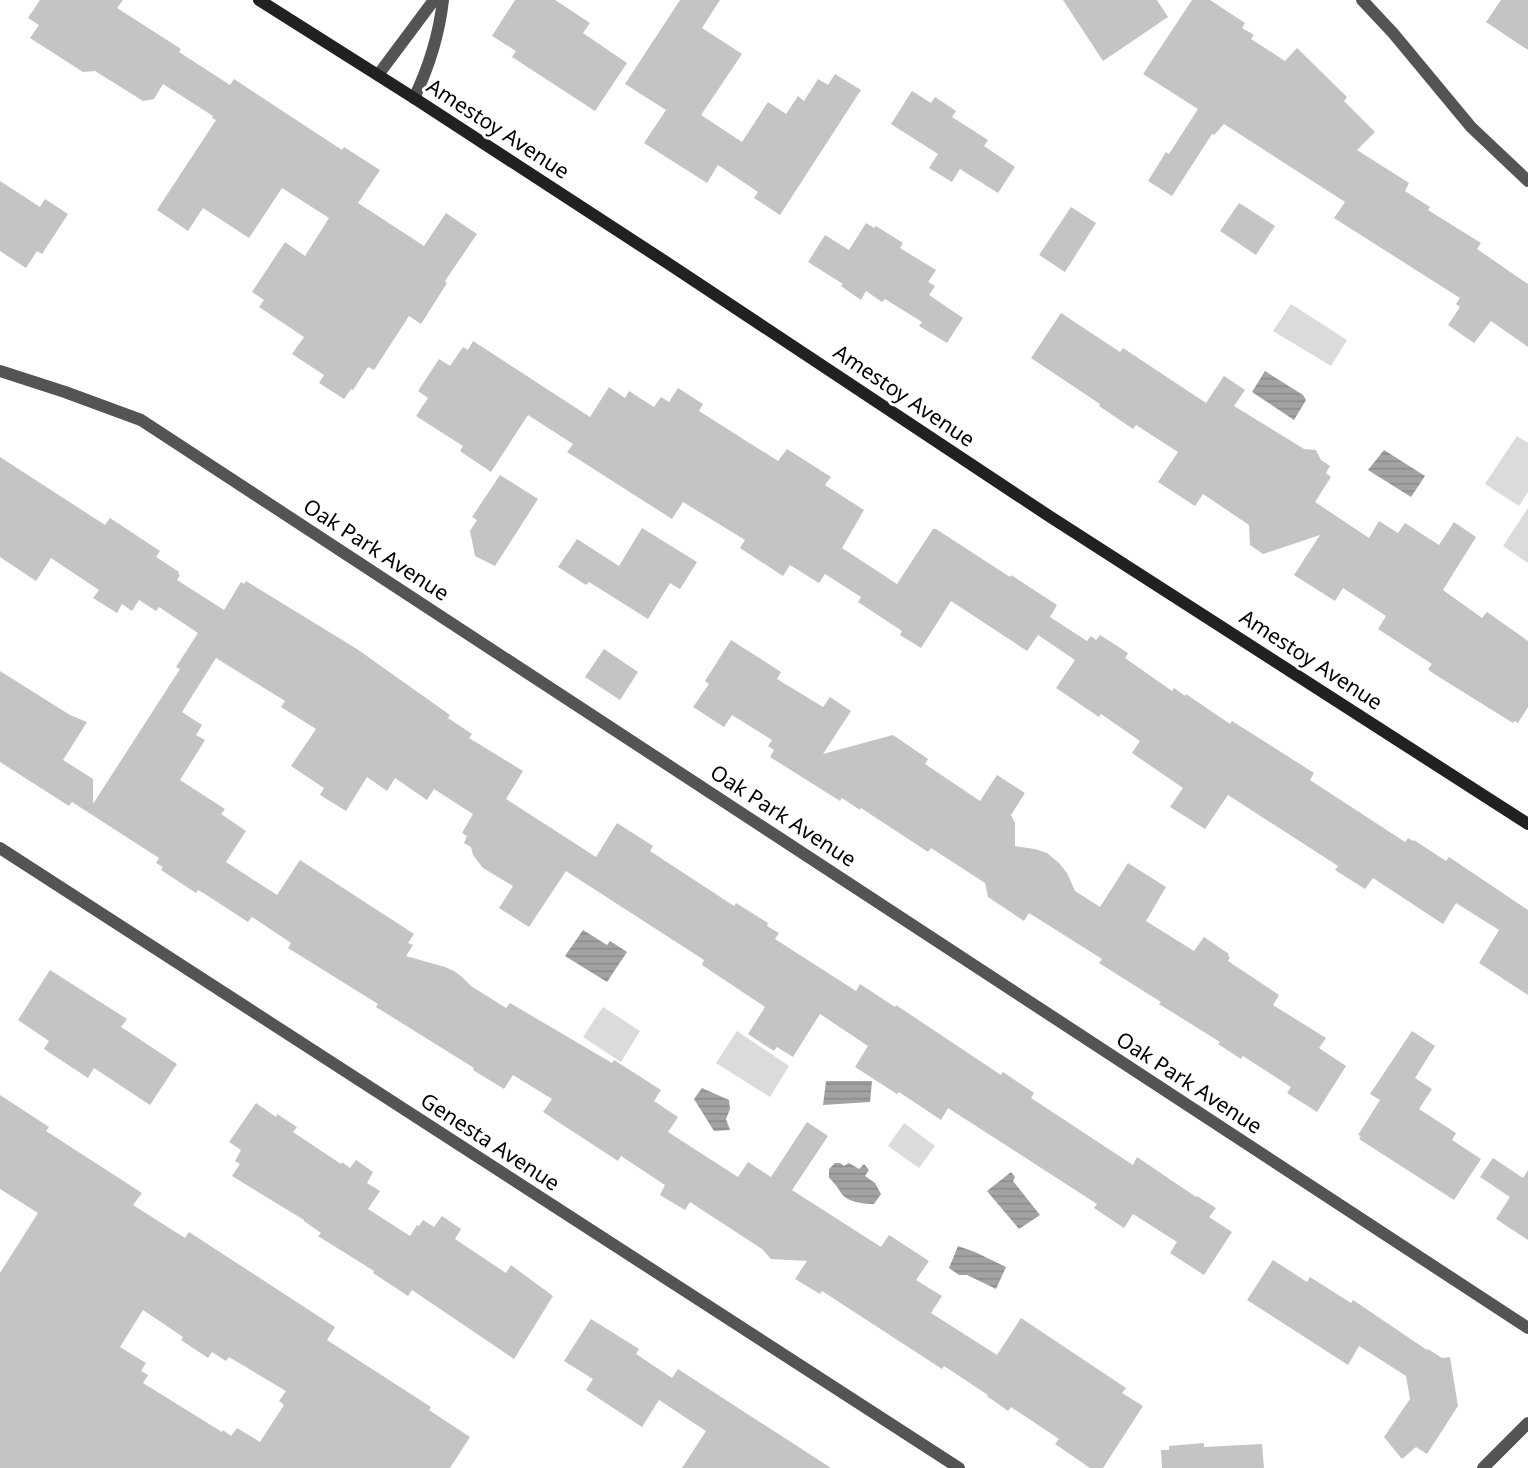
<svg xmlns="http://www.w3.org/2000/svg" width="1528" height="1468" font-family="'Noto Sans',sans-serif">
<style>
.garden{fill:#dbdbdb}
.water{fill:url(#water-rules)}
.building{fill:#c4c4c4;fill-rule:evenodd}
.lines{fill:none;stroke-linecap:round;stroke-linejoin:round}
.street{stroke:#545454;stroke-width:12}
.secondary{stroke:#212121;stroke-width:12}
.labels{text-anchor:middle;stroke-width:6;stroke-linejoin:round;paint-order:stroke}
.street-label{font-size:21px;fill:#000;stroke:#fff}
</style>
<defs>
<pattern id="water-rules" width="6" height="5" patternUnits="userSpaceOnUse" patternTransform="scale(1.5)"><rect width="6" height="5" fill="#a2a2a2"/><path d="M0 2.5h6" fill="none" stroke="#8a8a8a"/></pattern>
</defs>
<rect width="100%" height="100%" fill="#fff"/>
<!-- garden -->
<g class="garden">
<polygon points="1291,304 1347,340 1331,366 1273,331"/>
<polygon points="1517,436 1528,443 1528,492 1519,506 1485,484"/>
<polygon points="1528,508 1528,563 1503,546"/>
<polygon points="603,1007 640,1031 621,1062 583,1037"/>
<polygon points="737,1031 789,1066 770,1097 716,1063"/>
<polygon points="904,1123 935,1146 919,1168 888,1146"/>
</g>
<!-- water -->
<g class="water">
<polygon points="1265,371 1303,395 1306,400 1294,420 1252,392"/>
<polygon points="1384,450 1425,476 1411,497 1368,470"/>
<polygon points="583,930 607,945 610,941 627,952 607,982 565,956"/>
<polygon points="826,1081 872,1081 870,1102 823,1105"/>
<polygon points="702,1088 729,1100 730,1109 726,1119 730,1130 714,1131 694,1099"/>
<path d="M835,1163H840L844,1166L849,1163L859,1169L864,1164L869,1170L865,1176L875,1183L881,1194L874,1204C865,1204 846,1202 841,1193C838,1188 834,1182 829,1178V1169Z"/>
<polygon points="1011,1172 1015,1177 1013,1181 1040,1215 1019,1229 987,1191"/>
<polygon points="958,1246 975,1252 1006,1267 996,1289 967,1275 959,1275 949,1268"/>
</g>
<!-- building -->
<g class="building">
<polygon points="40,0 123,0 117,8 181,49 179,52 230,85 234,79 342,150 344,147 380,170 358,203 424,246 446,213 477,234 445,281 447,283 421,324 409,316 374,370 368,367 353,390 351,389 344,399 319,383 324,375 292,354 304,337 259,307 264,300 252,292 285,242 305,256 329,218 282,188 249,238 203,208 188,231 157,210 216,120 212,118 213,116 163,84 154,99 143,101 95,71 83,72 30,38 39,25 28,18"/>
<polygon points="515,0 555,0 590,23 583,33 627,63 595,111 512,57 516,51 492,36"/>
<polygon points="680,0 720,0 702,28 742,54 701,115 742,142 768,102 786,114 798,96 804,101 818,79 828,85 835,74 861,90 780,215 754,198 758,192 718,165 707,183 644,143 666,110 625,84"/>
<polygon points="1063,0 1157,0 1168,17 1103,61"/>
<polygon points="1192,0 1210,0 1245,23 1242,28 1254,35 1251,39 1285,61 1297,48 1347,97 1344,101 1375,132 1357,150 1409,183 1405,191 1430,207 1428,210 1481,243 1477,249 1528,284 1528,347 1491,321 1474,343 1448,325 1460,307 1456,304 1460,298 1334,218 1345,202 1224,124 1214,135 1212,134 1172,196 1148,181 1166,152 1169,154 1198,109 1143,74"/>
<polygon points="1501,0 1528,0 1528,50 1486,22"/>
<polygon points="912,91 931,103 935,97 956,111 952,117 988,140 984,146 1015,167 998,193 960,169 952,182 929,168 938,154 891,124"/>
<polygon points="0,181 40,207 45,199 68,214 42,254 37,251 26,268 0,251"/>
<polygon points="1239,203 1275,226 1256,255 1220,231"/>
<polygon points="1071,207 1096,223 1065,272 1039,255"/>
<polygon points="866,223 874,228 876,226 903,243 900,248 936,270 928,282 935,286 929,295 963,318 947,343 919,326 922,322 885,299 882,302 866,291 861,300 841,286 843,284 808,262 825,235 849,250"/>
<polygon points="1061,313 1120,352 1123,348 1206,403 1224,376 1245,390 1234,406 1304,449 1316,450 1321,460 1330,466 1326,473 1331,477 1315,502 1369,538 1379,521 1398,533 1405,523 1439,545 1454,522 1476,537 1443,590 1482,618 1487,612 1528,641 1528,707 1518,723 1515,721 1513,723 1431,672 1428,669 1432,664 1378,629 1386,616 1343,588 1335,601 1294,575 1320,535 1263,554 1250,545 1249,525 1203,494 1195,506 1158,482 1178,452 1136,425 1133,429 1099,406 1100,404 1031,358"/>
<polygon points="473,341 590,417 609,387 625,398 629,391 654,407 661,397 669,402 678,388 703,404 699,411 778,461 787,449 831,477 825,485 864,510 842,548 897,584 933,529 936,529 1010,577 1011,575 1057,605 1050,617 1087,641 1091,636 1096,640 1100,635 1128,653 1125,658 1172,691 1174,688 1185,696 1186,694 1230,724 1232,721 1314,773 1310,780 1405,842 1408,838 1413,841 1414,840 1446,861 1449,857 1528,910 1528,995 1479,963 1499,930 1456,903 1443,924 1373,878 1365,889 1335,870 1338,866 1228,795 1205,829 1170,807 1183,788 1132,753 1140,741 1101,714 1099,717 1056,688 1075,660 1038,635 1027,651 951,601 921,648 900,635 902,631 858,602 861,597 825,574 819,583 790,565 783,576 740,548 745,540 683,502 672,519 567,452 573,444 528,415 491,472 460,451 463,446 416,416 428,398 418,391 439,359 450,366 463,347 468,350"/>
<polygon points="0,457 105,525 110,518 160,551 156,557 179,572 178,574 180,575 177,580 224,610 241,582 244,584 246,581 357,649 450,715 448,718 472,734 469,738 523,771 506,799 596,857 617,823 653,846 650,851 734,906 736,903 768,923 767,926 779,933 775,939 856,991 860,984 895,1007 896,1005 1001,1075 1003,1072 1034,1093 1031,1098 1133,1165 1137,1157 1196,1197 1197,1196 1216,1208 1209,1217 1232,1232 1204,1275 1170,1253 1177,1242 1133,1214 1124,1228 1094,1208 1097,1204 948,1108 941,1120 899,1092 897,1094 855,1067 868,1046 820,1014 793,1057 777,1047 774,1051 748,1034 765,1007 702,965 704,960 566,871 529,927 499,908 513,886 483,868 473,855 471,847 464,843 467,836 462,833 473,814 434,789 427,800 395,778 387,791 367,777 346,811 320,795 324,788 291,766 316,729 281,707 285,701 216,658 182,712 202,725 196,735 205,740 180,780 225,809 221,814 246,831 226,862 277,895 300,860 414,934 408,943 413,945 406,956 445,967 454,971 462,977 471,986 506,1008 510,1003 612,1063 614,1060 661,1090 654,1101 678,1117 668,1132 738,1177 748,1162 771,1177 807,1122 828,1136 792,1190 881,1247 889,1235 929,1261 916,1280 942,1296 931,1313 997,1355 1021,1318 1126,1388 1122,1393 1143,1406 1103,1468 1090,1468 1055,1444 1059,1439 1011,1407 1008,1411 987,1396 988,1395 944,1366 942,1369 822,1291 820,1294 795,1279 807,1261 771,1259 762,1249 690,1202 685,1210 660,1195 665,1185 621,1156 618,1161 543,1112 552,1099 513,1075 504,1089 473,1070 474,1068 376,1007 378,1004 288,948 291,943 252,917 248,922 205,894 198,890 196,893 161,870 163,867 156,863 159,858 72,802 69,806 0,762 0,671 70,715 87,722 63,760 93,779 93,804 180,669 176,667 198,633 159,607 156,611 139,600 132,611 122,604 117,613 93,598 99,590 51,558 36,581 0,557"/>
<polygon points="500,475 538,499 495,566 475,556 470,531 477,520 472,517"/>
<polygon points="642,528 697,562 680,589 670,583 648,619 589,582 586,585 558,567 577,539 619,566"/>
<polygon points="731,640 781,672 777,679 823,707 830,697 851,711 823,754 893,735 928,759 925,764 980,801 997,775 1025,793 1011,815 1015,823 1015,846 1035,849 1047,853 1059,863 1067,873 1075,891 1100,907 1128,863 1166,887 1146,921 1194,951 1204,937 1229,954 1228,956 1230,957 1228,961 1279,995 1273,1005 1326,1038 1319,1048 1346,1066 1317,1112 1287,1093 1291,1087 1243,1056 1241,1059 1218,1044 1220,1042 1159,1004 1161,1002 1099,963 1102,959 1029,913 1024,921 988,897 985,883 931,848 928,852 861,808 860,810 842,798 840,801 770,757 774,750 768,746 772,740 732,715 724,727 693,707 709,684 705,681"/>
<polygon points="604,649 638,672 620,700 585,677"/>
<polygon points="50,970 127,1019 121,1027 177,1064 150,1105 94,1068 88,1078 44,1049 49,1041 18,1020"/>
<polygon points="1412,1031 1435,1046 1415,1078 1432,1089 1419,1109 1456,1133 1452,1140 1481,1159 1454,1200 1359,1139 1361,1136 1358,1135 1380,1100 1370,1094"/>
<path d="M0,1095L49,1127L46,1131L142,1193L133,1205L185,1238L189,1232L335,1327L327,1340L431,1407L429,1410L470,1437L450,1468H0V1273L38,1213L0,1189ZM143,1310L183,1337L181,1340L208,1358L212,1352L226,1361L229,1357L286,1391L279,1401L284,1405L260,1442L237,1428L231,1436L223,1430L222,1432L143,1383L148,1375L141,1371L146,1363L120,1347Z"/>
<polygon points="256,1103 276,1117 277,1114 297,1127 293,1132 341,1164 342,1162 350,1168 356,1160 373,1172 367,1183 380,1191 368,1209 410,1236 417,1225 419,1226 423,1220 434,1227 442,1216 461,1229 455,1239 506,1273 511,1265 553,1296 514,1359 412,1290 408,1296 373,1273 374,1271 318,1236 321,1233 304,1221 304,1220 232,1176 240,1164 235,1161 241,1150 229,1142"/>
<polygon points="1493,1158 1523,1178 1528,1170 1528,1240 1496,1219 1510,1197 1480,1177"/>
<polygon points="1273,1260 1307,1282 1310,1277 1351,1303 1353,1300 1427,1350 1428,1349 1442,1358 1450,1357 1458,1406 1427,1454 1416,1447 1402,1459 1384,1437 1410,1399 1406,1376 1359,1346 1348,1365 1247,1300"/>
<polygon points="591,1319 639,1349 636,1354 672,1378 678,1369 831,1468 682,1468 706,1431 659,1400 642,1427 586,1390 593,1379 564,1361"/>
<polygon points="1204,1443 1204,1447 1262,1444 1264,1468 1162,1468 1161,1450 1169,1450 1169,1446"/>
</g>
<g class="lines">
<!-- street -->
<g class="street">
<polyline points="1362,0 1393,33 1471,127 1528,181"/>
<polyline points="378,75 434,0"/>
<path d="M414,98C429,67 439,35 443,0"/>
<polyline points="0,371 65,392 141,420 1528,1328"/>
<polyline points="0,848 959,1468"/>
<polyline points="1483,1468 1528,1423"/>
</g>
<!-- secondary -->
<polyline class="secondary" points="259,0 414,98 669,264 1049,516 1528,824"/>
</g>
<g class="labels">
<!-- street labels -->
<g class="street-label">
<text transform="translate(498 129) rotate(33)" y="7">Amestoy Avenue</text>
<text transform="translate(904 396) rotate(34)" y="7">Amestoy Avenue</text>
<text transform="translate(376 550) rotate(33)" y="7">Oak Park Avenue</text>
<text transform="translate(1311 660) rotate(33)" y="7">Amestoy Avenue</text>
<text transform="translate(783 816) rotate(33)" y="7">Oak Park Avenue</text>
<text transform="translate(1189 1083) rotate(33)" y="7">Oak Park Avenue</text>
<text transform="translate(490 1142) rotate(33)" y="7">Genesta Avenue</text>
</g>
</g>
</svg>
